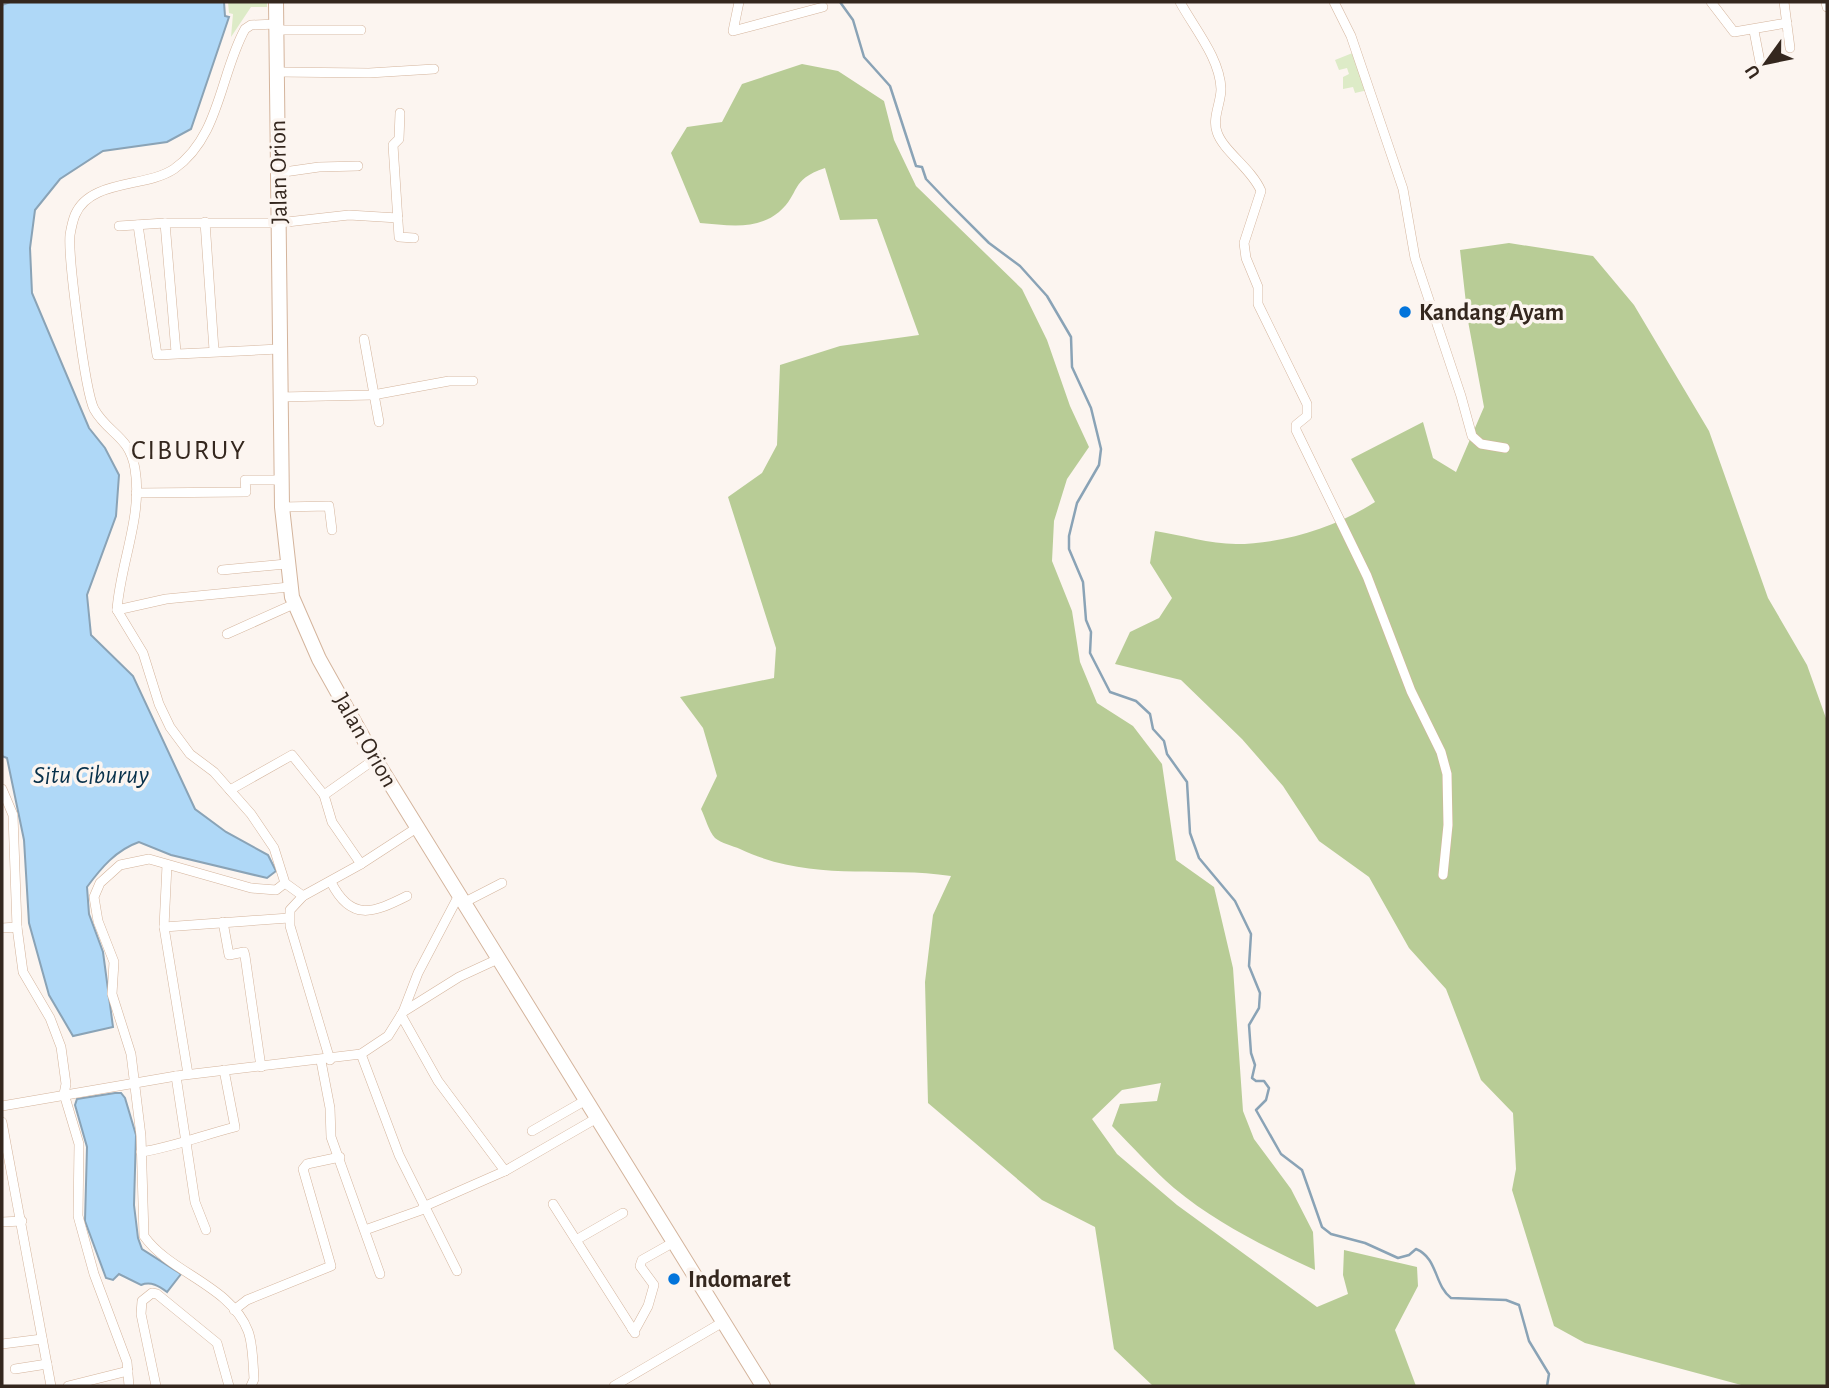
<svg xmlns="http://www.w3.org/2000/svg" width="1829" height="1388" font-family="'Alegreya Sans',sans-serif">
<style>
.green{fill:#ddebc7}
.forest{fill:#b8cc96}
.water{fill:#afd8f7;stroke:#8aa3b6;stroke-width:2}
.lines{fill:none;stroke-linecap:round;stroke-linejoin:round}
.stream{stroke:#8aa3b6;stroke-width:2.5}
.minor-casing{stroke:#d4b49c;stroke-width:10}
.trunk-casing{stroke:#d4b49c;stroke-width:16}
.minor{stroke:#fff;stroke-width:9}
.trunk{stroke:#fff;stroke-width:14}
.poi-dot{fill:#0274db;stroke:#fcf5f0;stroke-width:2.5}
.labels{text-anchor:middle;stroke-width:7;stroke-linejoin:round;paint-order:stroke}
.street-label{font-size:24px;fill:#34271e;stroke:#fcf5f0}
.poi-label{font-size:24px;font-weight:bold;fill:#34271e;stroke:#fcf5f0;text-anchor:start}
.water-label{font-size:26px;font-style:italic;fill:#08314b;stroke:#fcf5f0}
.quarter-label{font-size:28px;letter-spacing:2px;fill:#34271e;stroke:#fcf5f0}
</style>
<rect width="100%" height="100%" fill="#fcf5f0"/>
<!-- green -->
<g class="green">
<polygon points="228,2 267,2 267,7 251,7 231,37 233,14 229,13"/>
<polygon points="1355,52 1368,90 1355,93 1353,87 1343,89 1343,77 1349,74 1347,68 1339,70 1335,60"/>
</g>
<!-- forest -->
<g class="forest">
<path d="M802,64L838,71L884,101L894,140L916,186L1022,289L1047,340L1070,406L1089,447L1067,479L1054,521L1052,561L1072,611L1080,662L1097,703L1133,726L1162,764L1176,860L1214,887L1233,968L1243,1111L1254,1139L1291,1189L1313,1232L1315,1270C1265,1247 1216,1223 1174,1188C1152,1169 1133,1147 1112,1126L1120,1104L1157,1101L1161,1083L1122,1090L1092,1119L1117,1154L1177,1205L1317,1307L1348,1294L1343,1275L1344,1250L1417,1267L1418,1286L1395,1330L1416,1386H1153L1114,1349L1095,1227L1042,1200L928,1103L925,982L933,915L951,876C877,865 812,883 740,849C733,846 721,843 715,838C709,832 705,817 701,809L717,776L703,728L680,697L774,678L776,648L728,497L762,473L777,445L780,365L840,346L919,335L877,219L840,220L825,168C789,180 801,193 779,212C756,231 727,225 700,223L671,153L687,127L722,122L742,84Z"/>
<path d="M1509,243L1593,256L1634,305L1709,431L1768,598L1807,665L1827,721V1386H1745L1585,1343L1554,1326L1512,1190L1516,1169L1513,1113L1481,1080L1446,989L1409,948L1369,877L1319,841L1283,786L1242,739L1181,680L1115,664L1130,632L1159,618L1172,598L1150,563L1155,531C1181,535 1210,544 1236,544C1282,544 1337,527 1375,502L1351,459L1423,422L1433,458L1456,472L1484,407L1468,321L1460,250Z"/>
</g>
<!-- water -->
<g class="water">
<path d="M10,2H224L225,16L229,17L191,129L167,142L103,151L60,179L35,210L30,248L32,293L89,428L105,448L119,475L116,516L87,595L91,635L133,676L195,809L226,832L268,855L276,871L267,878L171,855L139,842C116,850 101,868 87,887L89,914L103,952L113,1027L73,1036L49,995L29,923L24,840L7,758L2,756V5Z"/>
<path d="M115,1093H121L125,1098L136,1135L134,1205L138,1238L142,1249L181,1274L167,1292C159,1286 151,1281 141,1285L119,1274L113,1280L106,1278L85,1221L87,1147L75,1105L77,1099Z"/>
</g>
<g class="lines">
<!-- stream -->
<path class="stream" d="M840,2L853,20L864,57L890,86L916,166L922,167L926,179L949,203L989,243L1020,266L1047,296L1071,337L1072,367L1091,408L1101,449L1099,465L1077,503L1069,536V549L1083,582L1086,620L1091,632L1090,653L1110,692L1136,701L1150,714L1153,729L1164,741L1167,754L1187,782L1190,833L1199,858L1235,901L1251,934L1249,966L1260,993L1259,1008L1249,1025L1251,1053L1255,1065L1252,1078L1256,1081H1264L1269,1088L1266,1100L1256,1110L1281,1154L1302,1170L1322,1227L1331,1234L1365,1243L1398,1258L1409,1255L1416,1249C1438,1258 1434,1285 1451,1298L1506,1300L1519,1305L1529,1341L1549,1374L1547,1386"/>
<defs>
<g id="minor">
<polyline points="739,2 733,31 823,7"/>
<path d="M1180,2C1194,28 1220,58 1221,89C1221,103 1212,118 1217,132C1223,151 1252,169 1261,191L1244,243L1246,258L1258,287V304L1307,404V416L1296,425V430L1367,576L1411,691L1441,752L1447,774L1448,825L1443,875"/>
<polyline points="1334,2 1351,36 1403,189 1415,258 1461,396 1472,436 1481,444 1505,448"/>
<polyline points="1711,2 1734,32 1787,23"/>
<polyline points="1784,2 1790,48"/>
<polyline points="1826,2 1827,7"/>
<path d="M276,24L251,25L245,29C220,74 220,137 174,169C146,188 90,179 75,215C73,220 71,229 70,235C68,257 85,391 94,409C108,434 130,436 135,469C143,516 120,564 117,610L143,653L159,704L170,727L190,754L214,772L251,814L274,848L285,883L303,896"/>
<polyline points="276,30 361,30"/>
<polyline points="1754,31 1760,62"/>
<polyline points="277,72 369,73 434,69"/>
<polyline points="400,113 399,139 393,145 399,237 414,238"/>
<polyline points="277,173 319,167 358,166"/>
<polyline points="205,222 214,350"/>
<polyline points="165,223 176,352"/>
<polyline points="138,225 157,355 279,349"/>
<polyline points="119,226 165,223 278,223 349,215 398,218"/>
<polyline points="364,339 379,422"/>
<polyline points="280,397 373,395 449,381 473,381"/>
<polyline points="136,493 246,492 245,480 282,480"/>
<polyline points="282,507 329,506 332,530"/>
<polyline points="222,570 286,564"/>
<polyline points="117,610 166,599 289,587"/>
<polyline points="227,634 294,604"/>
<polyline points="2,789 13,815 17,927"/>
<polyline points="230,790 292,755 324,795 332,822 361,864"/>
<polyline points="324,795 375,759"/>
<polyline points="167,865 164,927 188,1074"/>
<path d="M331,882C351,922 373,913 407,896"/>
<polyline points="465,902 502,883"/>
<polyline points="223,922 229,955 244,952 245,956 261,1067"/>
<polyline points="164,927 289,918"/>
<polyline points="2,928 17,927 23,972 50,1018 61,1047 66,1084 64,1094 79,1144 78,1216 94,1274 127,1362 129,1386"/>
<polyline points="403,1012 418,973 459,895"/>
<polyline points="401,1015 438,1081 505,1171"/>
<polyline points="361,1054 399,1155 457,1271"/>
<polyline points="330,1060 290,926 290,910 303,896 361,864 418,827"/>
<polyline points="321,1061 330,1108 331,1137 380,1274"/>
<polyline points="176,1076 195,1202 206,1230"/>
<polyline points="2,1106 176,1076 361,1054 388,1036 403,1012 459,977 498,959"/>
<polyline points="2,1122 51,1386"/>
<polyline points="532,1131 586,1100"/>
<path d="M141,1152C174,1147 203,1135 235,1127L224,1070"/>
<polyline points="553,1204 635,1333"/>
<polyline points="423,1207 505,1171 597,1118"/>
<polyline points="2,1222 22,1221"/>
<polyline points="365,1230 424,1209"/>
<polyline points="576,1240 623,1213"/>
<polyline points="234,1310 247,1300 331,1266 303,1169 307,1164 340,1157"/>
<polyline points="632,1329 636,1328 648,1306 654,1285 640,1266 642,1260 674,1242"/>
<polyline points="2,1344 42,1339"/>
<polyline points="15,1369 47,1364"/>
<polyline points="68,1386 128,1371"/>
<polyline points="156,1386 141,1314 142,1301 152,1293 157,1294 217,1343 229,1386"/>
<path d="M251,1386L254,1379C253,1364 253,1344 248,1331C231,1286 170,1273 144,1236L141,1136L131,1054L112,994L114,962L98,921L94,897L100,883L120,865L149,859L251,888L276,890L285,883"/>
<polyline points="614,1386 723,1322"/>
</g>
<polyline id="trunk" points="276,2 282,507 292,597 319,659 375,759 763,1386"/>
</defs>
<!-- minor casing -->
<use href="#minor" class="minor-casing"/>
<!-- trunk casing -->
<use href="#trunk" class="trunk-casing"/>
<!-- minor -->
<use href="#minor" class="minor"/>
<!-- trunk -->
<use href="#trunk" class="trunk"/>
</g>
<!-- markers -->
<g class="poi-dot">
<circle cx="1405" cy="312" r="7"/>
<circle cx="674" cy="1279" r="7"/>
</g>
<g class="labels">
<!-- street labels -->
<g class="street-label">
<text transform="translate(278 172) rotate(-91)" y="8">Jalan Orion</text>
<text transform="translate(366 740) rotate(60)" y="8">Jalan Orion</text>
</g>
<!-- poi labels -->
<g class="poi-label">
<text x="1419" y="320">Kandang Ayam</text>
<text x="688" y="1287">Indomaret</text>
</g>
<!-- water labels -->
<g class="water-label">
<text x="91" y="783">Situ Ciburuy</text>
</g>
<!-- quarter labels -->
<g class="quarter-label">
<text x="189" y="459">CIBURUY</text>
</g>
</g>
<!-- border -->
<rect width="1829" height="1388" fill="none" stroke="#34271e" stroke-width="7"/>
<!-- north arrow -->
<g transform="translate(1766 63) rotate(237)" stroke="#fcf5f0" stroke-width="5" paint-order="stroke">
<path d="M0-5L12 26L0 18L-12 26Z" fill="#34271e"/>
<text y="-10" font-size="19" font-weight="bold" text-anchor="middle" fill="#34271e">U</text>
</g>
</svg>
